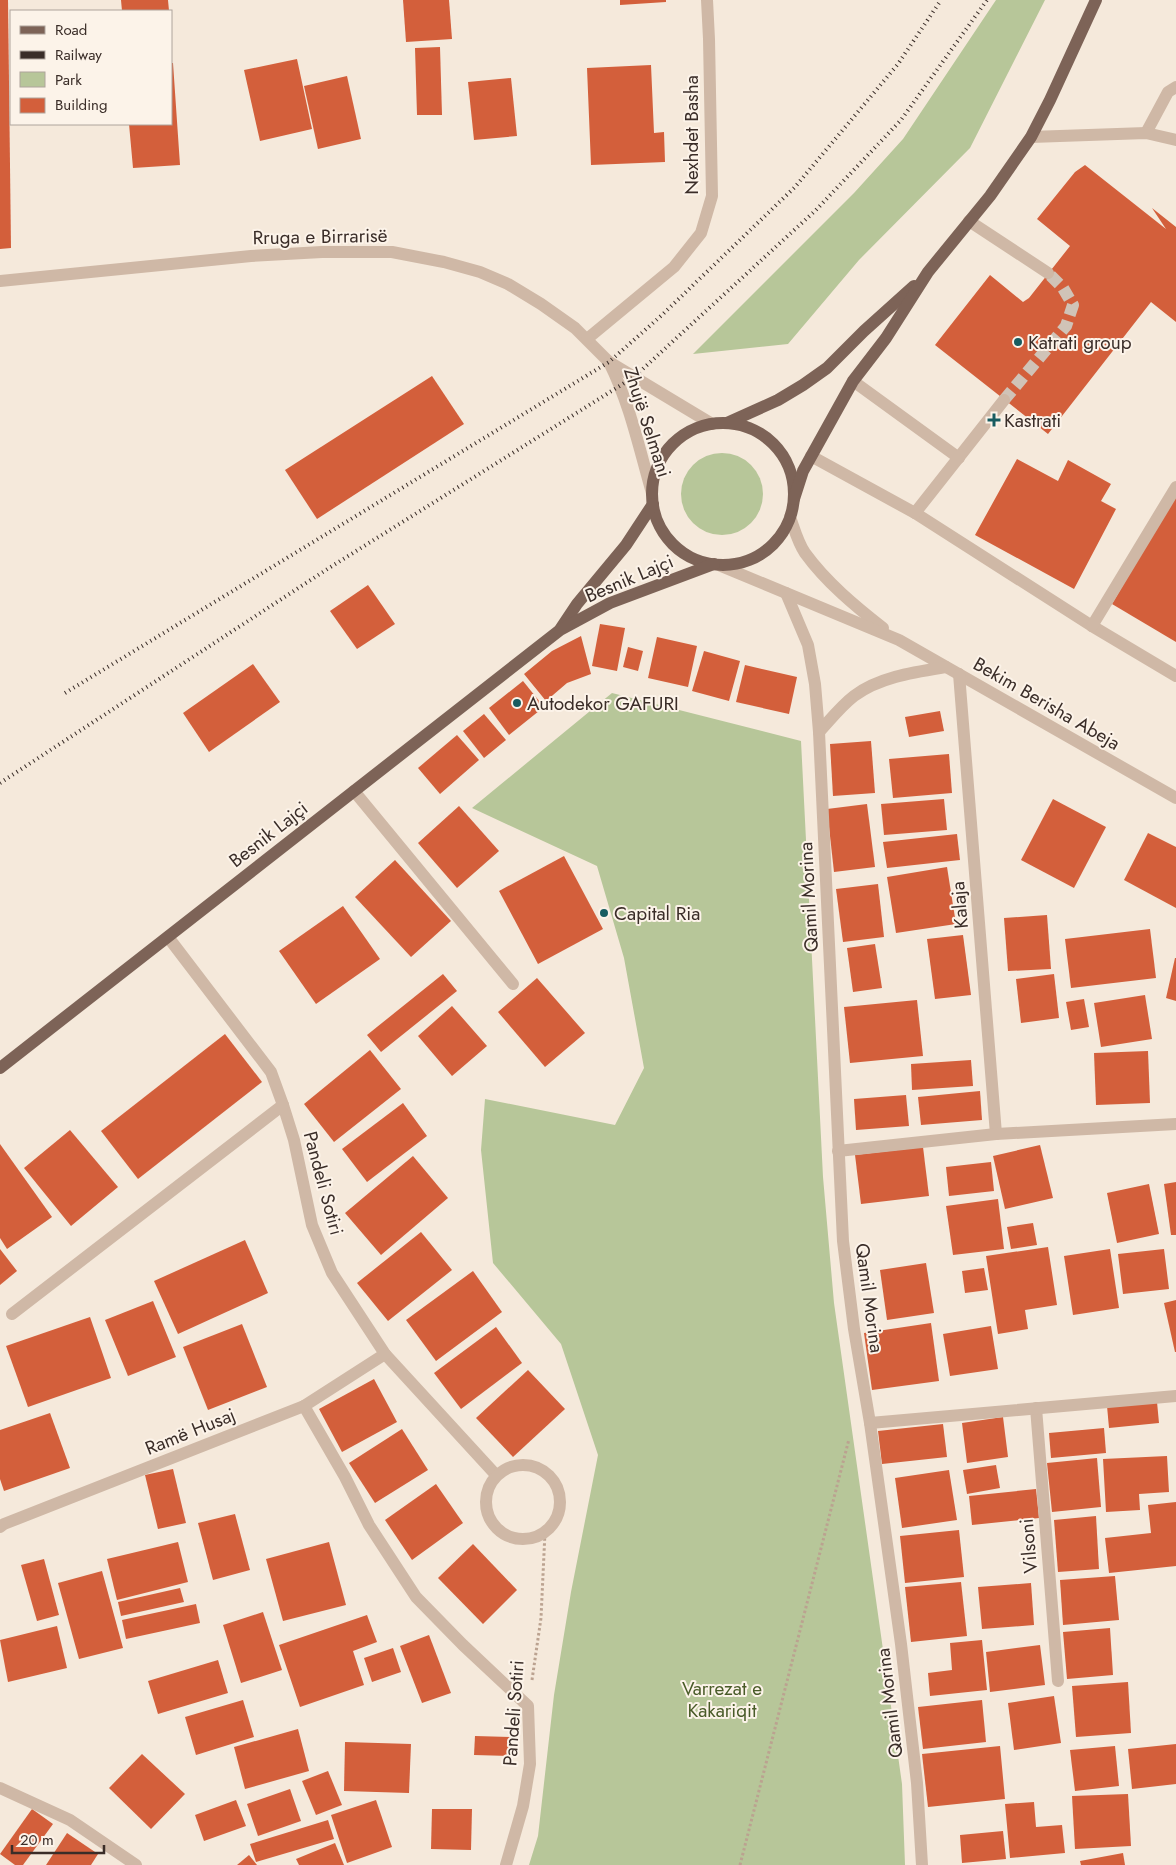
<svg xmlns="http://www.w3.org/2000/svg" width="1176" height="1865" font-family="Jost,sans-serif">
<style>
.green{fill:#b7c699}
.building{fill:#d35f3b}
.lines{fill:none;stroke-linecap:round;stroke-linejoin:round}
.minor-tunnel{stroke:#d0c3b7;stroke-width:12;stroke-dasharray:12 6;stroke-linecap:butt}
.path{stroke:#bba290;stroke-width:3;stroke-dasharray:2.5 2.5;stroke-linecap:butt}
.minor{stroke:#cfb8a6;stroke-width:12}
.major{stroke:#7d6357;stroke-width:12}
.rail{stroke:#3a2d28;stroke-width:4;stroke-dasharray:1 4;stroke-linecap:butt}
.poi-dot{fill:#185c60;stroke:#fcf3e9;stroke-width:2}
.labels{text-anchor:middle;stroke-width:4;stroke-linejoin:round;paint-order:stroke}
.street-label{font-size:19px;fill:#3a2d28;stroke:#fcf3e9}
.poi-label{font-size:19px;fill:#3a2d28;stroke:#fcf3e9;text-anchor:start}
.park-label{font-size:19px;fill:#495b28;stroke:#fcf3e9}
</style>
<rect width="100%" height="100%" fill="#f5e9db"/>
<!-- green -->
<g class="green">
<polygon points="996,0 1045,0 970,148 859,260 788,344 693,354 854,193 903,139"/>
<circle cx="722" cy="494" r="41"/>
<polygon points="612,693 801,741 823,1177 834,1303 902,1784 905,1865 529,1865 538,1836 554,1695 571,1592 598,1455 561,1344 493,1263 481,1150 485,1099 615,1125 644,1068 624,958 597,866 472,808"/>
</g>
<!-- building -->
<g class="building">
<polygon points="0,0 8,0 11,248 0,249"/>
<polygon points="121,0 168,0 169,11 122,11"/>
<polygon points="403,0 449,0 452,39 406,42"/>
<polygon points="620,0 666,0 666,2 620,5"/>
<polygon points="440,47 442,115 417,115 415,48"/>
<polygon points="297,59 312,129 260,141 244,70"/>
<polygon points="171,63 173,63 180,165 133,168 129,124 171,124"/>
<polygon points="651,65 654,133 664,132 665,162 591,165 587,68"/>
<polygon points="347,76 361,139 318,149 304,86"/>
<polygon points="511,78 517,136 474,140 468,82"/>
<polygon points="1085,165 1166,229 1152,208 1176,227 1176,322 1151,302 1048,434 935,345 990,275 1023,302 1029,298 1070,246 1037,219 1075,172"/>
<polygon points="432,376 464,424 317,519 285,470"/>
<polygon points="1017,459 1058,481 1068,460 1111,484 1101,501 1116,509 1074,589 975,535"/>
<polygon points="1176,493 1176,642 1112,604"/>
<polygon points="368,585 395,624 357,649 330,611"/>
<polygon points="600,624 625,628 617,671 592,666"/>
<polygon points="581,636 591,674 567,683 546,701 524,674 552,651"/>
<polygon points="657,637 697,646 688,687 648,678"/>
<polygon points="628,647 643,651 638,671 623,667"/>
<polygon points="704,651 740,661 729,701 692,691"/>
<polygon points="253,664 280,702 209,752 183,713"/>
<polygon points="745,665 797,677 789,714 736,702"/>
<polygon points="523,681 544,707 509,735 489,708"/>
<polygon points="940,711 944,731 909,737 905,717"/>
<polygon points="484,714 506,740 484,758 463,731"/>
<polygon points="457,735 479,760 440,794 418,768"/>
<polygon points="871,741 875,793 833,796 830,744"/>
<polygon points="949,754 952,793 893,798 889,759"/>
<polygon points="944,799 947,830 884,835 881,804"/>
<polygon points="1053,799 1106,827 1074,888 1021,860"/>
<polygon points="867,804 875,867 834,872 827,809"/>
<polygon points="459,806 499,851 457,888 418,843"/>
<polygon points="1148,833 1176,847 1176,908 1124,880"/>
<polygon points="957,834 960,860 887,868 883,842"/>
<polygon points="564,856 603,929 538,964 499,891"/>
<polygon points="395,860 451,921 411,957 355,897"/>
<polygon points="947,867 956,924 896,933 887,877"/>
<polygon points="878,884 884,937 843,942 836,889"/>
<polygon points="343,906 380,959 316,1004 279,951"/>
<polygon points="1047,915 1051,969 1008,971 1004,918"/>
<polygon points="1150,929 1156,978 1071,988 1065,939"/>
<polygon points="963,935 971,995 935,999 927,939"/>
<polygon points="875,944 882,988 853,992 847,948"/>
<polygon points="1175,958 1176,958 1176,1001 1166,998"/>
<polygon points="443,974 457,991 381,1052 367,1035"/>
<polygon points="1054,974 1059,1018 1021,1023 1016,979"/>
<polygon points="537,978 585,1033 545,1067 498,1012"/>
<polygon points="1145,995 1152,1039 1101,1047 1094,1003"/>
<polygon points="1084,999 1089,1027 1071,1030 1066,1002"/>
<polygon points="917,1000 923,1056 850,1063 844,1007"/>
<polygon points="452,1006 487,1046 452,1076 418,1036"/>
<polygon points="225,1034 262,1082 138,1179 101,1131"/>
<polygon points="370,1050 401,1089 334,1142 304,1104"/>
<polygon points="1148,1051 1150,1103 1096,1105 1094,1053"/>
<polygon points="971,1060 973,1086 912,1090 911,1064"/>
<polygon points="980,1091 982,1120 921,1125 918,1097"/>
<polygon points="906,1095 909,1126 856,1130 854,1099"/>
<polygon points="403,1103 427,1136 367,1182 342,1149"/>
<polygon points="70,1130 118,1187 71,1226 24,1168"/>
<polygon points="0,1144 52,1217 7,1249 0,1238"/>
<polygon points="1040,1145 1053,1198 1005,1209 993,1156"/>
<polygon points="923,1147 929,1196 861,1204 855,1155"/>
<polygon points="413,1156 448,1198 381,1255 345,1213"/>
<polygon points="991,1162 994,1191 949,1196 946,1167"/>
<polygon points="1176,1182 1176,1235 1171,1235 1164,1184"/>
<polygon points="1149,1184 1159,1234 1117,1243 1107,1193"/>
<polygon points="998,1199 1004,1249 953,1255 946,1206"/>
<polygon points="1033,1223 1037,1245 1011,1249 1007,1227"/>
<polygon points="421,1232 452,1270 388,1321 357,1283"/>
<polygon points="245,1240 268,1293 178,1334 154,1281"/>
<polygon points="1048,1247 1057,1305 1025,1310 1028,1329 998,1334 986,1256"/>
<polygon points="0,1249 17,1271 0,1285"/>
<polygon points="1110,1249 1119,1308 1073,1315 1064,1256"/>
<polygon points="1164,1249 1169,1289 1123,1294 1118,1254"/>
<polygon points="926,1263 934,1313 887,1320 880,1270"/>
<polygon points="984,1268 988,1290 965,1293 962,1271"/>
<polygon points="473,1271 502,1312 436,1361 406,1320"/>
<polygon points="1176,1300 1176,1352 1175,1352 1164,1303"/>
<polygon points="153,1301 176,1357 128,1376 105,1320"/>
<polygon points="90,1317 111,1378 28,1407 6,1346"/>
<polygon points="931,1323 939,1381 872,1390 864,1333"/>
<polygon points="242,1324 267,1387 208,1410 183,1347"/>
<polygon points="991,1326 998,1369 950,1376 943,1334"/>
<polygon points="496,1327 522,1363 461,1409 434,1373"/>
<polygon points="528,1370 565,1409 513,1457 476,1418"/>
<polygon points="374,1379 397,1422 342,1452 319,1409"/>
<polygon points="1157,1402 1159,1423 1109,1428 1107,1406"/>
<polygon points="50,1413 70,1468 4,1491 0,1479 0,1430"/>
<polygon points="1003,1417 1008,1457 967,1463 962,1423"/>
<polygon points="943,1424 947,1457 882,1464 878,1431"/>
<polygon points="1104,1428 1106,1453 1051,1458 1049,1433"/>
<polygon points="402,1429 428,1470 375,1503 349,1463"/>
<polygon points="1167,1456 1169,1492 1139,1494 1140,1510 1106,1512 1103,1459"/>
<polygon points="1097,1458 1101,1507 1052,1512 1047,1463"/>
<polygon points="996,1465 1000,1488 967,1494 963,1470"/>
<polygon points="173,1469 186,1523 158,1529 145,1475"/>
<polygon points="949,1470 957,1520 902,1528 895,1478"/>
<polygon points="436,1484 463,1523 412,1560 385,1520"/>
<polygon points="1036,1489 1039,1518 972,1525 969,1496"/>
<polygon points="1176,1502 1176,1566 1109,1573 1105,1538 1151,1533 1148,1505"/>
<polygon points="235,1514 250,1570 213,1580 198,1523"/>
<polygon points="1096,1516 1099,1569 1058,1572 1054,1520"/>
<polygon points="959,1530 964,1577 905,1583 900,1536"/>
<polygon points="178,1542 188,1582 117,1600 107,1559"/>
<polygon points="329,1542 346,1605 283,1621 266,1559"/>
<polygon points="473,1544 517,1590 483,1624 438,1578"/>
<polygon points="44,1559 59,1615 37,1621 21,1565"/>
<polygon points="102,1571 123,1648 79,1659 58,1583"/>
<polygon points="1115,1576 1119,1620 1063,1625 1060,1580"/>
<polygon points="961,1582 967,1636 911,1642 905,1587"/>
<polygon points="1031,1583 1034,1625 982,1629 978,1587"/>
<polygon points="180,1588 184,1602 121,1616 118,1602"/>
<polygon points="196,1604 200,1623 126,1639 122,1620"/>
<polygon points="263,1612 282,1670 241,1683 223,1625"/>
<polygon points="367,1615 377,1642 353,1651 364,1685 300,1707 279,1645"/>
<polygon points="57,1626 67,1668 8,1682 0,1640"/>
<polygon points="1110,1628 1113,1675 1067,1679 1063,1632"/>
<polygon points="429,1635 451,1693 422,1703 400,1646"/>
<polygon points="982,1640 987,1690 930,1696 928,1673 952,1670 950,1643"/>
<polygon points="1040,1645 1045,1685 990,1692 986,1652"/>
<polygon points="393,1648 401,1672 372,1682 364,1658"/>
<polygon points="218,1660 228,1693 158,1714 148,1681"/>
<polygon points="1128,1682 1131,1733 1076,1737 1072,1686"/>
<polygon points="1054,1696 1061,1743 1014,1750 1008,1703"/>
<polygon points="243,1700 254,1737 196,1755 185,1717"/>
<polygon points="982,1700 986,1742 923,1749 918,1707"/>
<polygon points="298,1729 309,1771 245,1789 234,1747"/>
<polygon points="475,1736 512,1737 512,1756 474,1755"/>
<polygon points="345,1742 411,1744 409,1793 344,1791"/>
<polygon points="1176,1744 1176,1784 1132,1789 1128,1749"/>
<polygon points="1000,1746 1005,1799 928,1807 922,1754"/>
<polygon points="1115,1746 1119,1786 1075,1791 1070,1750"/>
<polygon points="142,1754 185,1794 151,1829 109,1788"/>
<polygon points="328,1771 342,1805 316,1815 302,1781"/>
<polygon points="290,1789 301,1821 258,1836 247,1804"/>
<polygon points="1128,1794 1131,1846 1075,1849 1072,1796"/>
<polygon points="236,1800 246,1826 204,1841 195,1815"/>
<polygon points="376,1800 392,1847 347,1863 331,1815"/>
<polygon points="1034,1802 1036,1827 1062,1825 1065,1853 1010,1858 1005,1804"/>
<polygon points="32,1809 53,1824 23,1865 15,1865 0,1854"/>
<polygon points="432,1809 472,1809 471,1850 431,1849"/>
<polygon points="328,1820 334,1839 256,1862 250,1844"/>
<polygon points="1003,1831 1006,1859 962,1863 960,1835"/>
<polygon points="67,1833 98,1854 91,1865 46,1865"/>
<polygon points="335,1843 344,1865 299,1865 296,1859"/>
<polygon points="1123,1853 1125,1865 1081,1865 1080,1861"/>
<polygon points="249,1855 257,1865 237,1865"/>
</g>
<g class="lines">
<!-- minor-tunnel -->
<polyline class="minor-tunnel" points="1004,400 1066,326 1073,305 1063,288 1048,273"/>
<!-- path -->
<g class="path">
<polyline points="532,1680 541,1618 545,1532"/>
<polyline points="740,1865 849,1439"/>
</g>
<!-- minor -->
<g class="minor">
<polyline points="1146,133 1168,92 1176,87"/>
<polyline points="1031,137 1146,133 1176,140"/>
<polyline points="969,221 1048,273"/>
<polyline points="0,281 251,256 322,252 392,252 444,262 480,272 508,284 541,304 575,328 609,362 712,424"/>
<polyline points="587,339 674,267 701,233 712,196 709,39 707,0"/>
<path d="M609,362C630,404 639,448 652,493"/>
<polyline points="853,381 959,458"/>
<polyline points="811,456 915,513 1092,626 1176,676"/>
<polyline points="915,513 1004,400"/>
<path d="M790,517C794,528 798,543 805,553C826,582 855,606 883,628"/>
<polyline points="721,566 899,640 1176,798"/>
<polyline points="786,593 808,645 815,684 819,732 843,1241 854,1329 870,1423 901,1644 917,1783 922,1865"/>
<polyline points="1092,626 1176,487"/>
<polyline points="959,674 996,1134"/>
<path d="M819,732C830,720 841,706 854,696C879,677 915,672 946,667"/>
<polyline points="354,791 513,984"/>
<polyline points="168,937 271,1072 283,1105 294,1140 312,1225 332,1273 385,1354 496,1475"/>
<polyline points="838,1151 996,1134 1176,1124"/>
<polyline points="12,1314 283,1105"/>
<polyline points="304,1406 345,1477 369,1525 416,1597 463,1645 528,1706 530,1764 523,1806 506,1865"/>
<polyline points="1036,1408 1058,1681"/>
<polyline points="870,1423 1176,1396"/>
<circle cx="523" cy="1502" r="37"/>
<polyline points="0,1527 4,1524 304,1406 385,1354"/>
<polyline points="0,1788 70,1820 136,1865"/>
</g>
<!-- major -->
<g class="major">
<polyline points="727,423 778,400 803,385 827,368 864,331 914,286"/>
<circle cx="723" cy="494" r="71"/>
<polyline points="794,499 803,471 853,381 886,338 928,272 990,196 1031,137 1050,100 1096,0"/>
<polyline points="561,628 577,604 626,545 653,504"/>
<polyline points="0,1068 560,630 610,603 714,564"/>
</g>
<!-- rail -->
<g class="rail">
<polyline points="65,693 609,362 662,315 795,187 898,64 941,0"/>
<polyline points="0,783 329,568 634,377 816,210 901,120 987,0"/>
</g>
</g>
<!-- markers -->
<g class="poi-dot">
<circle cx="1018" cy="342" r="5"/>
<path d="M991.5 412.5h5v5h5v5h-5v5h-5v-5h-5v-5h5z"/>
<circle cx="517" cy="703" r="5"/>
<circle cx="604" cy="913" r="5"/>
</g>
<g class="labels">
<!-- street labels -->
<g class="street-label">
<text transform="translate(691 135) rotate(-90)" y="7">Nexhdet Basha</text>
<text transform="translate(320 236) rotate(-1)" y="7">Rruga e Birrarisë</text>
<text transform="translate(648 422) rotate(72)" y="7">Zhujë Selmani</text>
<text transform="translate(629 578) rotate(-23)" y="7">Besnik Lajçi</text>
<text transform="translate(1047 703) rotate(30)" y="7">Bekim Berisha Abeja</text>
<text transform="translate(268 834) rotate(-38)" y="7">Besnik Lajçi</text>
<text transform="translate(808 897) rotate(-93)" y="7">Qamil Morina</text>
<text transform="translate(959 905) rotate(-95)" y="7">Kalaja</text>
<text transform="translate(324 1183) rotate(75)" y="7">Pandeli Sotiri</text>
<text transform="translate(870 1298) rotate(82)" y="7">Qamil Morina</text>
<text transform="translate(190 1431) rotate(-22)" y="7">Ramë Husaj</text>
<text transform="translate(1028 1546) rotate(-95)" y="7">Vilsoni</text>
<text transform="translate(889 1703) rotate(-97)" y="7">Qamil Morina</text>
<text transform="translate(513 1713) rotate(-86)" y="7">Pandeli Sotiri</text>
</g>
<!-- poi labels -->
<g class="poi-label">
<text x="1028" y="349">Katrati group</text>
<text x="1004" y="427">Kastrati</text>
<text x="527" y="710">Autodekor GAFURI</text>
<text x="614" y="920">Capital Ria</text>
</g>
<!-- park labels -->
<g class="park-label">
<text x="722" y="1695">Varrezat e<tspan x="722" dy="22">Kakariqit</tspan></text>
</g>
</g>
<!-- legend -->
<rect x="10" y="10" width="162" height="115" fill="#fcf3e9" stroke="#aea49c"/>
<rect x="20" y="26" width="25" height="8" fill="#7d6357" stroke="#aea49c"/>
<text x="55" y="35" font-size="15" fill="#3a2d28">Road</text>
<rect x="20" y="51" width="25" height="8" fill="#3a2d28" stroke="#aea49c"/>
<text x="55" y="60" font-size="15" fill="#3a2d28">Railway</text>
<rect x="20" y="72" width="25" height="15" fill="#b7c699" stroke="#aea49c"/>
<text x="55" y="85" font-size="15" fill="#3a2d28">Park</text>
<rect x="20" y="98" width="25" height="15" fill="#d35f3b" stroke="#aea49c"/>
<text x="55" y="110" font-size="15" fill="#3a2d28">Building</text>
<!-- scale -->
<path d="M12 1845v8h92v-8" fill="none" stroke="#3a2d28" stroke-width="2.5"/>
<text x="20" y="1845" font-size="15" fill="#3a2d28" stroke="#fcf3e9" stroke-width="4" paint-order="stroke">20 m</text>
</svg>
